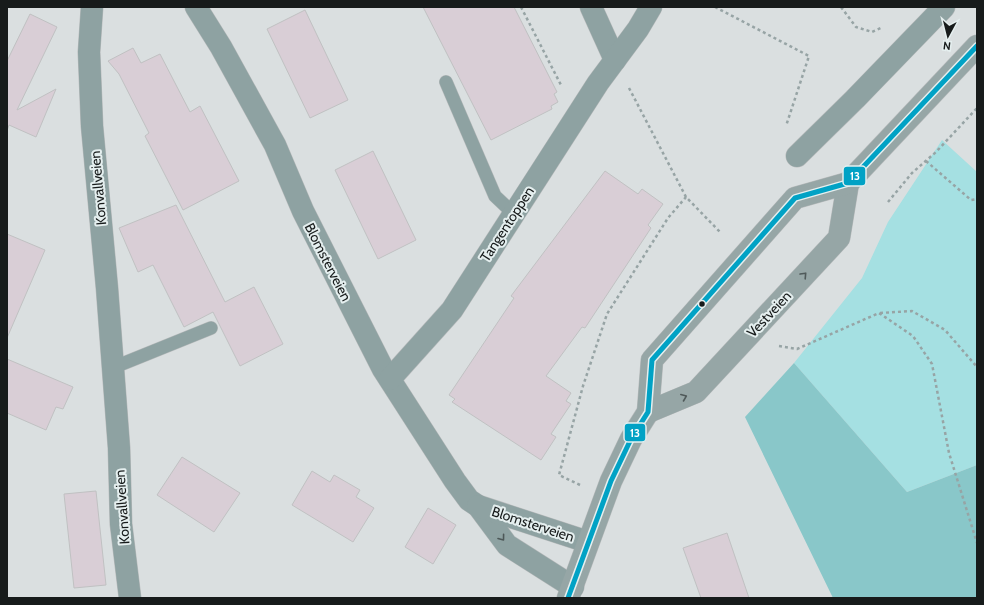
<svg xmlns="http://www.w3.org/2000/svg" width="984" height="605" font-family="Cabin,sans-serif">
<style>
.green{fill:#a5e0e2}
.forest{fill:#89c7c9}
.building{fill:#d9ced6;stroke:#c0c1c2}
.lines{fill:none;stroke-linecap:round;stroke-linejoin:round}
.lane-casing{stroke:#b8bbbc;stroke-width:14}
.street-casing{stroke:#b8bbbc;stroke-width:23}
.primary-casing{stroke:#b8bbbc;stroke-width:23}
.path{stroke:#97a4a5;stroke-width:2.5;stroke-dasharray:3 3;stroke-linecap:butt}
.lane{stroke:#8ea2a2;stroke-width:13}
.street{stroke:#8ea2a2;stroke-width:22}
.primary{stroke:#96a6a6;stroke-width:22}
.bus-1-casing{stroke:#e5efef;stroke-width:8}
.bus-1{stroke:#01a2c5;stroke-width:5}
.oneway{stroke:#505a5a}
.oneway2{stroke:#4d5858}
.bus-dot{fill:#171b1b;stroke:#e5efef;stroke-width:1.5}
.labels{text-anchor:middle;stroke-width:4;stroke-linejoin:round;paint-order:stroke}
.street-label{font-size:14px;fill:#171b1b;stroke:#e5efef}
.line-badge{stroke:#e5efef;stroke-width:1.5}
.badge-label{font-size:11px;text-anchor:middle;font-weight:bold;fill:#fff}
</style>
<rect width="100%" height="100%" fill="#dadfe0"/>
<!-- green -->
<polygon class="green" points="942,140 977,172 977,465 907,492 794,363 862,278 888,222"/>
<!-- forest -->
<polygon class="forest" points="794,363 907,492 977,465 977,598 833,598 745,417"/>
<!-- building -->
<g class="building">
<polygon points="423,7 514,7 557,92 554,94 558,102 551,106 552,109 491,140"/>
<polygon points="305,10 348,100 310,118 267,29"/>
<polygon points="30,14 57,27 17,110 56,89 36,137 9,125 7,131 7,61"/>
<polygon points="133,48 141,63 160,54 190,112 200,106 239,181 183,210 145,136 149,133 119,74 108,61"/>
<polygon points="373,151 416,240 378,259 335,170"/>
<polygon points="605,171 638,194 642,189 663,204 648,225 651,228 585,328 582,327 546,376 571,393 566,401 571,404 551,434 556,437 541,460 452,402 455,399 449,395 514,298 511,296"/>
<polygon points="176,205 225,302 254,287 283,344 240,366 213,312 184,327 153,265 138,272 119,228"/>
<polygon points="7,234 45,250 7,338"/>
<polygon points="7,359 73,387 63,409 56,407 46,430 7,413"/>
<polygon points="182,457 240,493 214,532 157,495"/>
<polygon points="312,471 330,482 334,475 360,490 356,497 374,508 353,542 292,505"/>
<polygon points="96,491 106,585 74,588 64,494"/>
<polygon points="428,508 456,525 433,564 405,547"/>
<polygon points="727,533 749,598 701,598 683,548"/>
</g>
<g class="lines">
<defs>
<g id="lane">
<polyline points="446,82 495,196 514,214"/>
<polyline points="112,368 211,328"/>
</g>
<g id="street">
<polyline points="92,7 89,52 92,126 107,288 119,448 121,524 130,598"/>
<polyline points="196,7 221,47 275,145 303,211 383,369 455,481 469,500 478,506 507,545 573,587"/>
<polyline points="591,7 615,60"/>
<polyline points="797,156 855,99 944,7"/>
<polyline points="390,379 452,310 598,83 638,29 651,7"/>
<polyline points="478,506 588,542"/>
</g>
<g id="primary">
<polyline points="648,412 696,392 839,238 848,183"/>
<polyline points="568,598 611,481 631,439 648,412 652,360 795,198 848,183 977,46"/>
</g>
</defs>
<!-- lane casing -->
<use href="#lane" class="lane-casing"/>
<!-- street casing -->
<use href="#street" class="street-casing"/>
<!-- primary casing -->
<use href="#primary" class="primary-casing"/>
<!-- path -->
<g class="path">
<polyline points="521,7 562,87"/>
<polyline points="715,7 809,56 786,126"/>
<polyline points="841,7 856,27 872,32 883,27"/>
<polyline points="629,88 686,197 721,233"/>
<polyline points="926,161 971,200 977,199"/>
<polyline points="888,202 912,173 936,152 977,108"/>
<polyline points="880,313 912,311 945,330 977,367"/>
<polyline points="779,346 797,349 879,313 913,336 932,364 949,453 977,543"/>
<polyline points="580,485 559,475 583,386 607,314 668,218 686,197"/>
</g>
<!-- lane -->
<use href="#lane" class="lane"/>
<!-- street -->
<use href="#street" class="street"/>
<!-- primary -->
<use href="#primary" class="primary"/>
<defs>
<polyline id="bus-1" points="568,598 611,481 631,439 648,412 652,360 795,198 848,183 977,46"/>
</defs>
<!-- bus-1 casing -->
<use href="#bus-1" class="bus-1-casing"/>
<!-- bus-1 -->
<use href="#bus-1" class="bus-1"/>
</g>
<!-- one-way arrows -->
<defs><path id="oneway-chevron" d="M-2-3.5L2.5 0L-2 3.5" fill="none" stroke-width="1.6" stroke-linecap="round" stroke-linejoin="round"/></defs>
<g class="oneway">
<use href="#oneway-chevron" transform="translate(804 275) rotate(-47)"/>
<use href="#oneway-chevron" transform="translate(684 397) rotate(-22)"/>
</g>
<use class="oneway2" href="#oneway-chevron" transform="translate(502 538) rotate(53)"/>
<!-- markers -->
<circle class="bus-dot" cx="702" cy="304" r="3.5"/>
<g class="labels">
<!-- street labels -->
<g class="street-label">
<text transform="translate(98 188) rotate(-95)" y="5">Konvallveien</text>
<text transform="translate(507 224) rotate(-57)" y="5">Tangentoppen</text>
<text transform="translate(328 262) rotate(63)" y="5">Blomsterveien</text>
<text transform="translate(769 314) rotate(-47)" y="5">Vestveien</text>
<text transform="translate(122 507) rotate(-94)" y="5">Konvallveien</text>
<text transform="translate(533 524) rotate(18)" y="5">Blomsterveien</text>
</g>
</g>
<g class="line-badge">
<rect x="843" y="166" width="23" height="20" rx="4" fill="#01a2c5"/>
<rect x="624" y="423" width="22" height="19" rx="4" fill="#01a2c5"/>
</g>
<g class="badge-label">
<text x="855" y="180">13</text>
<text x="635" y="437">13</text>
</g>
<!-- border -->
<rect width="984" height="605" fill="none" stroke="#171b1b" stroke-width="16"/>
<!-- north arrow -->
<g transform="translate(948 36) rotate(187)" stroke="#e5efef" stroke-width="3" paint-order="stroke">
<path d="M0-3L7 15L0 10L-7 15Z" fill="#171b1b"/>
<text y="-6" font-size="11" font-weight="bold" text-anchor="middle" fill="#171b1b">N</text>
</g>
</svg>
